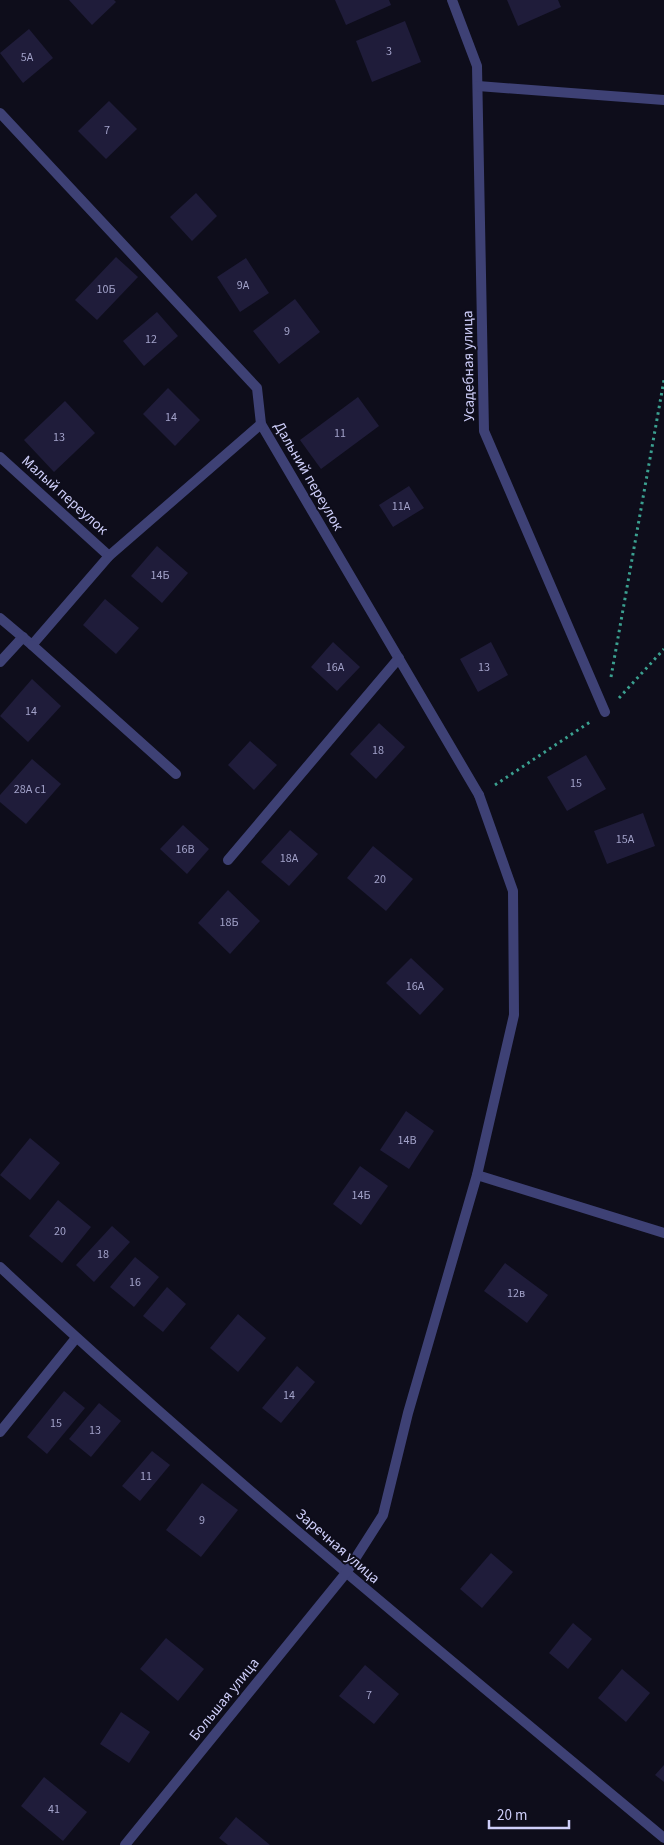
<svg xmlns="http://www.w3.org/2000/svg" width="664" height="1845" font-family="'Source Sans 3',sans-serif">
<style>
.building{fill:#1f1c3a}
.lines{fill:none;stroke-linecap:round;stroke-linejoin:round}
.path{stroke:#3ba090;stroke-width:3;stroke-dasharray:2.5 4;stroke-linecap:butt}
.service{stroke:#3e4175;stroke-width:10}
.minor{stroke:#3e4175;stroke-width:10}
.labels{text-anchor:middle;stroke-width:4;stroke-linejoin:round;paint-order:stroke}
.number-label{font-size:12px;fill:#a2a2c9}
.street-label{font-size:15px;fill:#cecef9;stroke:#0e0d1b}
</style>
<rect width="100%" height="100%" fill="#0e0d1b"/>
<!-- building -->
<g class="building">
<polygon points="69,0 114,0 116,2 92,25"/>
<polygon points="335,0 389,0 391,5 346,25"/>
<polygon points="507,0 558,0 561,7 518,26"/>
<polygon points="405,21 421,62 372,82 356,41"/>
<polygon points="29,29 53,58 23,83 0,53"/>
<polygon points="109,101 137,129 106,159 78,131"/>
<polygon points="196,193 217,216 192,241 170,217"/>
<polygon points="116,257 138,277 97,320 75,300"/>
<polygon points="246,258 269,293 240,312 217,277"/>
<polygon points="295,299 320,332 279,364 253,331"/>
<polygon points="157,312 178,336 144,366 123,341"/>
<polygon points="168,388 200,420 175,446 143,414"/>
<polygon points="358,397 379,426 321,469 300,440"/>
<polygon points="65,401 95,433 54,472 24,440"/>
<polygon points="409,486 424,508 393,527 379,505"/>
<polygon points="157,546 188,573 162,603 131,576"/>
<polygon points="105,599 139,628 116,654 83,625"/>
<polygon points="333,642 360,667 337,691 311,667"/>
<polygon points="491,642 508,675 478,692 460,659"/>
<polygon points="32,679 61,706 28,742 0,716"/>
<polygon points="379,723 405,747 376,779 350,754"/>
<polygon points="250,741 277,765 254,790 228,765"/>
<polygon points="586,755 606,789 567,811 547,777"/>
<polygon points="32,759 61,784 26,824 0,802 0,795"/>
<polygon points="643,813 655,846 607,864 594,831"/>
<polygon points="183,825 209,849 187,874 160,849"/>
<polygon points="290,830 318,854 289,886 261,862"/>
<polygon points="373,846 413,879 386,911 347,878"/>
<polygon points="228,890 260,921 230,954 198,923"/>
<polygon points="411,958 444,989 420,1015 386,983"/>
<polygon points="406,1111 434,1131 409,1169 380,1150"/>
<polygon points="30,1138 60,1163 30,1200 0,1175"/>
<polygon points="360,1166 388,1186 361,1225 333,1204"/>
<polygon points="58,1200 91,1227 62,1263 29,1236"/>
<polygon points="112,1226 130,1242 94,1282 76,1265"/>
<polygon points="135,1257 159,1277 134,1307 110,1287"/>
<polygon points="505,1263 548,1295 527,1323 484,1291"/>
<polygon points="167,1287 186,1304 163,1332 143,1316"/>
<polygon points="238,1314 266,1338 238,1372 210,1348"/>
<polygon points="297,1366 315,1382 281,1423 262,1408"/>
<polygon points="64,1391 85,1408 47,1454 27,1437"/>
<polygon points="99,1403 121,1421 91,1457 69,1439"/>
<polygon points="152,1451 170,1465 140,1501 122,1486"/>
<polygon points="202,1483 238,1510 201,1557 166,1530"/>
<polygon points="491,1553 513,1572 482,1608 460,1589"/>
<polygon points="573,1623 592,1639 568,1669 549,1653"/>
<polygon points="166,1638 204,1669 178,1701 140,1669"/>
<polygon points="365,1665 399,1694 374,1724 339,1696"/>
<polygon points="622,1669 650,1693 626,1722 598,1698"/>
<polygon points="121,1712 150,1732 129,1763 100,1744"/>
<polygon points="664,1765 664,1782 655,1775"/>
<polygon points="44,1777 87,1812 63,1841 21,1806"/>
<polygon points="236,1817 270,1845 228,1845 219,1838"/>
</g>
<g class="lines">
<!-- path -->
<g class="path">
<polyline points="611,677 664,380"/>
<polyline points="619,698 664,649"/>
<polyline points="495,785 590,722"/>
</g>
<!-- service -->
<g class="service">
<polyline points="0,113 257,388 261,424 479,795"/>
<polyline points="0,457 109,556"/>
<polyline points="0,618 32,645 109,556 261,424"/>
<polyline points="32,645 176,774"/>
<polyline points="0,662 23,637"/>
<polyline points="228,860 399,658"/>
<polyline points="0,1432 76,1338"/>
</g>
<!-- minor -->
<g class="minor">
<polyline points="452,0 477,66 484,431 605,712"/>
<polyline points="478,86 664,100"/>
<polyline points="477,1175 664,1233"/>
<path d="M0,1267C213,1466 440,1651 664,1838"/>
<polyline points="125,1845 346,1573 383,1515 408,1413 477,1175 514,1015 513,891 479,795"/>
</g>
</g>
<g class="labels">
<!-- number labels -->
<g class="number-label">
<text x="389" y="55">3</text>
<text x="27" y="61">5А</text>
<text x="107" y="134">7</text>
<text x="243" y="289">9А</text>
<text x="106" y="293">10Б</text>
<text x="287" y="335">9</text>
<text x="151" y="343">12</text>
<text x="171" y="421">14</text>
<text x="340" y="437">11</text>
<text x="59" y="441">13</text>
<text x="401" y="510">11А</text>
<text x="160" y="579">14Б</text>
<text x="335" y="671">16А</text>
<text x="484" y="671">13</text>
<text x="31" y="715">14</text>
<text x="378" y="754">18</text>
<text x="576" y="787">15</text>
<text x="30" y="793">28А с1</text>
<text x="625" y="843">15А</text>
<text x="185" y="853">16В</text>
<text x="289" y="862">18А</text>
<text x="380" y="883">20</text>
<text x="229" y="926">18Б</text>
<text x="415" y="990">16А</text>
<text x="407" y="1144">14В</text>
<text x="361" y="1199">14Б</text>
<text x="60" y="1235">20</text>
<text x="103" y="1258">18</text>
<text x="135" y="1286">16</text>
<text x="516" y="1297">12в</text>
<text x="289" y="1399">14</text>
<text x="56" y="1427">15</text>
<text x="95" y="1434">13</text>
<text x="146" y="1480">11</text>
<text x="202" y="1524">9</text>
<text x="369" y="1699">7</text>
<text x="54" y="1813">41</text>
</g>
<!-- street labels -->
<g class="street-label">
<text transform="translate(468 366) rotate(-91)" y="5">Усадебная улица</text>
<text transform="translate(309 476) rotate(60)" y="5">Дальний переулок</text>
<text transform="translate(65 495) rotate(42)" y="5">Малый переулок</text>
<text transform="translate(338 1546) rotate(41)" y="5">Заречная улица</text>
<text transform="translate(224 1699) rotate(-51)" y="5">Большая улица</text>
</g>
</g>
<!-- scale -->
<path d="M489 1820v8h80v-8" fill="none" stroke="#cecef9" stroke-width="2.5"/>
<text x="497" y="1820" font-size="15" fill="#cecef9" stroke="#0e0d1b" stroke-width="4" paint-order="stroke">20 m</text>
</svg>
